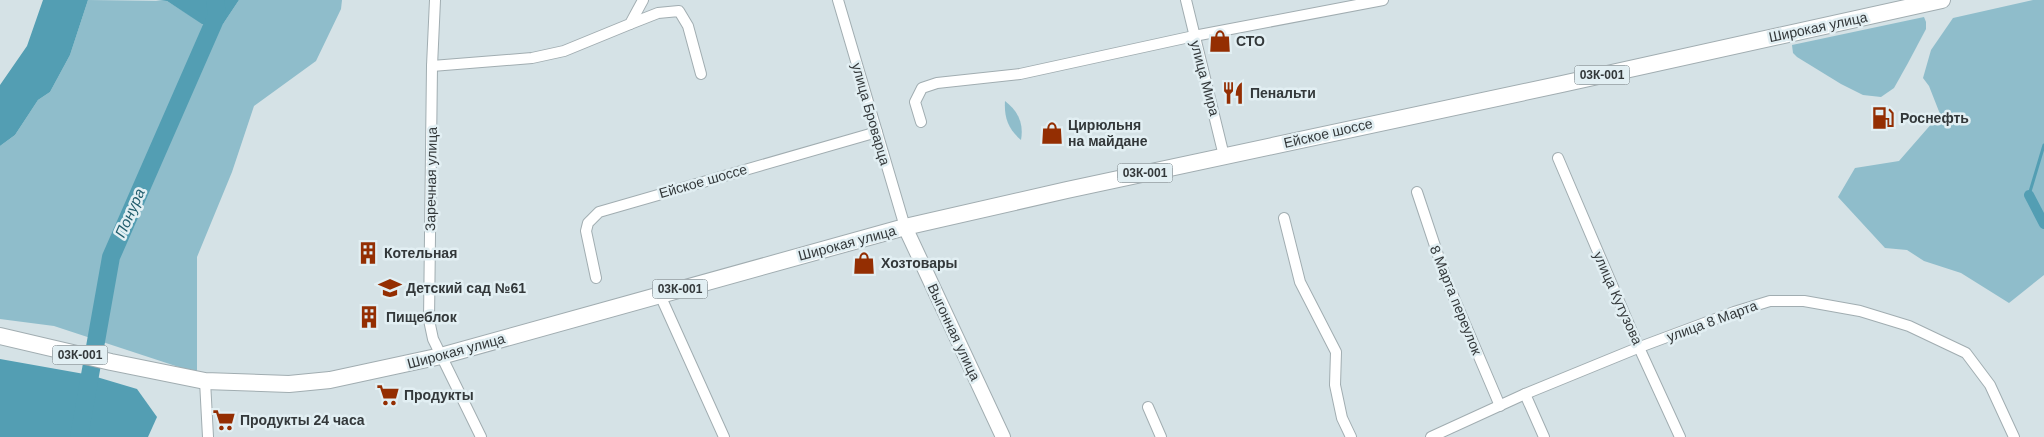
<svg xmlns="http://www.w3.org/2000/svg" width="2044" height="437" font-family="Arial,sans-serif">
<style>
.green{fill:#8fbdcb}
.water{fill:#539eb3}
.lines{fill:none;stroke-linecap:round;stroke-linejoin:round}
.stream{stroke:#539eb3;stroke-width:3}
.canal{stroke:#539eb3;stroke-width:10}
.river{stroke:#539eb3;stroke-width:18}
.street-casing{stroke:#a1adb1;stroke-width:12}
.secondary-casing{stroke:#a1adb1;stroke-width:16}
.primary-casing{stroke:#a1adb1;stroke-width:18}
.street{stroke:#fff;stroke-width:10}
.secondary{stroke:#fff;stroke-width:14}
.primary{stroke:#fff;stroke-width:16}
.labels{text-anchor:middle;stroke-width:5;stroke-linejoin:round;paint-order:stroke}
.shield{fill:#e2eff3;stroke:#686f72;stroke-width:1}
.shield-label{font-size:12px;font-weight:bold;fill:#33383a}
.street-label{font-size:14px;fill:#33383a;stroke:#e2eff3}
.poi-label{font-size:14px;font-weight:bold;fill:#33383a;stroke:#e2eff3;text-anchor:start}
.water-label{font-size:15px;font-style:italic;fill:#215d6d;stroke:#e2eff3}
</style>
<rect width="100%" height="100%" fill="#d5e2e6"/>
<!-- green -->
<g class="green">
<polygon points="88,0 167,1 202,23 223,24 239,0 342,0 341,9 316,61 254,106 232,172 197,257 197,373 54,326 0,319 0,146 15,135 38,100 50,92 70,55"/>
<polygon points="2033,0 2044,0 2044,275 2009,303 1961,273 1924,261 1907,250 1885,248 1838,197 1855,168 1899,161 1940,114 1929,86 1923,78 1931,50 1953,18"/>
<polygon points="1924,17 1926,22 1926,29 1908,63 1894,88 1881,97 1863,95 1841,84 1797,57 1793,53 1792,45"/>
<path d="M1005,101C1018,111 1024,123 1021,140C1008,129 1004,117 1005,101Z"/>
</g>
<!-- water -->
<g class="water">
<polygon points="43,0 88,0 70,55 50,92 38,100 15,135 0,146 0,85 27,46"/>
<polygon points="156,0 239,0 223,24 202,24 167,1"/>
<polygon points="0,359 90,375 137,389 157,417 148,437 0,437"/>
</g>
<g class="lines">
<!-- stream -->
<polyline class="stream" points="2029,195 2044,145"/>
<!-- canal -->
<polyline class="canal" points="2029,195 2044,224"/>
<!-- river -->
<polyline class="river" points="79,437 111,257 217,15 215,0"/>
<defs>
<g id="street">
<polyline points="435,0 432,66 429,320 433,339 481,437"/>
<polyline points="838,0 905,227"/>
<polyline points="1186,0 1224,156"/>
<polyline points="630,24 658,13 679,11 688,26 701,74"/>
<polyline points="432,66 532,58 564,51 630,24 643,0"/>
<polyline points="921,122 915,102 922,88 937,83 1020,74 1194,36 1383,0"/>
<polyline points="1558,158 1636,341 1680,437"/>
<polyline points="1417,192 1446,279 1500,406"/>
<polyline points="1284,218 1300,282 1336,352 1335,385 1342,418 1351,437"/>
<polyline points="596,278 586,231 588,223 599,212 877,132"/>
<polyline points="660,295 724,437"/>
<polyline points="205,381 208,437"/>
<polyline points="1525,394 1544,437"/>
<polyline points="1148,407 1161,437"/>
<polyline points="1431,437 1525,394 1640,347 1734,312 1770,301 1804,301 1860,311 1909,326 1966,353 1990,385 2014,437"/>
</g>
<polyline id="secondary" points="905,227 1003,437"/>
<polyline id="primary" points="0,336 111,362 205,381 289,384 330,380 441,356 905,227 1067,190 1562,84 1942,0"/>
</defs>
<!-- street casing -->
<use href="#street" class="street-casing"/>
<!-- secondary casing -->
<use href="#secondary" class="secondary-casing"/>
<!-- primary casing -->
<use href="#primary" class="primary-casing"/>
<!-- street -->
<use href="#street" class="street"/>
<!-- secondary -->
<use href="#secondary" class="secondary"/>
<!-- primary -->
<use href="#primary" class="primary"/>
</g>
<!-- icons -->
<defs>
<symbol id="shop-bare" viewBox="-9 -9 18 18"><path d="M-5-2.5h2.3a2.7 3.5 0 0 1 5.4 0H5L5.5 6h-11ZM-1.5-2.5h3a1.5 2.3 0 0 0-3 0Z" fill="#942e02" stroke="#e2eff3" stroke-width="2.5" paint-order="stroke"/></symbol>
<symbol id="restaurant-bare" viewBox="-9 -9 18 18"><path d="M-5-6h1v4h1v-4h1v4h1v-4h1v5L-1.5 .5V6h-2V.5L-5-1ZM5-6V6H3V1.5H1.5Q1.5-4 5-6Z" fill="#942e02" stroke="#e2eff3" stroke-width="2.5" paint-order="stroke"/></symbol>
<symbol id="fuel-bare" viewBox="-9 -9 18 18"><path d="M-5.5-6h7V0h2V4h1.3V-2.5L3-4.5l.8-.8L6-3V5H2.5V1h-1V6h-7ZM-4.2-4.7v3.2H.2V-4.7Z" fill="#942e02" stroke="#e2eff3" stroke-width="2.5" paint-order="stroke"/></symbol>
<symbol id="building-bare" viewBox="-9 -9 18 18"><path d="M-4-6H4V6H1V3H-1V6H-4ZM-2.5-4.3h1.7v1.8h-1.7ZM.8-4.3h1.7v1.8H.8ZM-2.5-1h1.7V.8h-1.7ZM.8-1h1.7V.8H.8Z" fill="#942e02" stroke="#e2eff3" stroke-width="2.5" paint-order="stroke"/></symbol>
<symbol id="school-bare" viewBox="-9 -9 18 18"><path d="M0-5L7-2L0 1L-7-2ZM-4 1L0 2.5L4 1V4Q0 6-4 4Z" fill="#942e02" stroke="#e2eff3" stroke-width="2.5" paint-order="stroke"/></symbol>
<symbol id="supermarket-bare" viewBox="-9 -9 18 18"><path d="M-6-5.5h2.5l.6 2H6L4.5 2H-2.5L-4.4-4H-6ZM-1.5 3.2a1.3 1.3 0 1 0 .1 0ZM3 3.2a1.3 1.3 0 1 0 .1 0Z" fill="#942e02" stroke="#e2eff3" stroke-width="2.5" paint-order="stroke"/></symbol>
</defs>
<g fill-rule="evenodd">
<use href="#shop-bare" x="1204" y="25" width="32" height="32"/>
<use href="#restaurant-bare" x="1217" y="77" width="32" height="32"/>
<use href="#fuel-bare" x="1867" y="102" width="32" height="32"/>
<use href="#shop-bare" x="1036" y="117" width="32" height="32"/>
<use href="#building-bare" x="352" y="237" width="32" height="32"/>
<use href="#shop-bare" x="848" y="247" width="32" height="32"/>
<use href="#school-bare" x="374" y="272" width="32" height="32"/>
<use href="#building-bare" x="353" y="301" width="32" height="32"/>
<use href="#supermarket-bare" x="372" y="379" width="32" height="32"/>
<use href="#supermarket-bare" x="208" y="404" width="32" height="32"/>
</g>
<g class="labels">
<!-- shield labels -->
<g class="shield">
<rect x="1574.5" y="65.5" width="55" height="19" rx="4"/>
<rect x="1117.5" y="163.5" width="55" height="19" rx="4"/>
<rect x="652.5" y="279.5" width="55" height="19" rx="4"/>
<rect x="52.5" y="345.5" width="55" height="19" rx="4"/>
</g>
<g class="shield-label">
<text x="1602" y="79">03К-001</text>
<text x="1145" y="177">03К-001</text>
<text x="680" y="293">03К-001</text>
<text x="80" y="359">03К-001</text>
</g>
<!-- street labels -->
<g class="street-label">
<text transform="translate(1818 27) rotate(-12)" y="5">Широкая улица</text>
<text transform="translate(1205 78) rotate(75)" y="5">улица Мира</text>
<text transform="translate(871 114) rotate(74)" y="5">улица Броварца</text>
<text transform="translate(1328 133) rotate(-13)" y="5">Ейское шоссе</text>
<text transform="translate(431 179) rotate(-89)" y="5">Заречная улица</text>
<text transform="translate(703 181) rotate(-16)" y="5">Ейское шоссе</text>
<text transform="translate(847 243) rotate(-15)" y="5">Широкая улица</text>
<text transform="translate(1618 298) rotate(66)" y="5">улица Кутузова</text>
<text transform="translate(1456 300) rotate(68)" y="5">8 Марта переулок</text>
<text transform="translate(1712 321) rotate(-20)" y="5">улица 8 Марта</text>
<text transform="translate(954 332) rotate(65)" y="5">Выгонная улица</text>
<text transform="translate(456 351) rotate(-15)" y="5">Широкая улица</text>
</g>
<!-- poi labels -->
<g class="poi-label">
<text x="1236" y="46">СТО</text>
<text x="1250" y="98">Пенальти</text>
<text x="1900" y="123">Роснефть</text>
<text x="1068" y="130">Цирюльня<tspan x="1068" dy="16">на майдане</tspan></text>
<text x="384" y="258">Котельная</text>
<text x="881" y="268">Хозтовары</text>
<text x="406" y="293">Детский сад №61</text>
<text x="386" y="322">Пищеблок</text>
<text x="404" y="400">Продукты</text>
<text x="240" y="425">Продукты 24 часа</text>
</g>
<!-- water labels -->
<g class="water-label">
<text transform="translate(130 213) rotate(-66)" y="5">Понура</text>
</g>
</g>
</svg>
